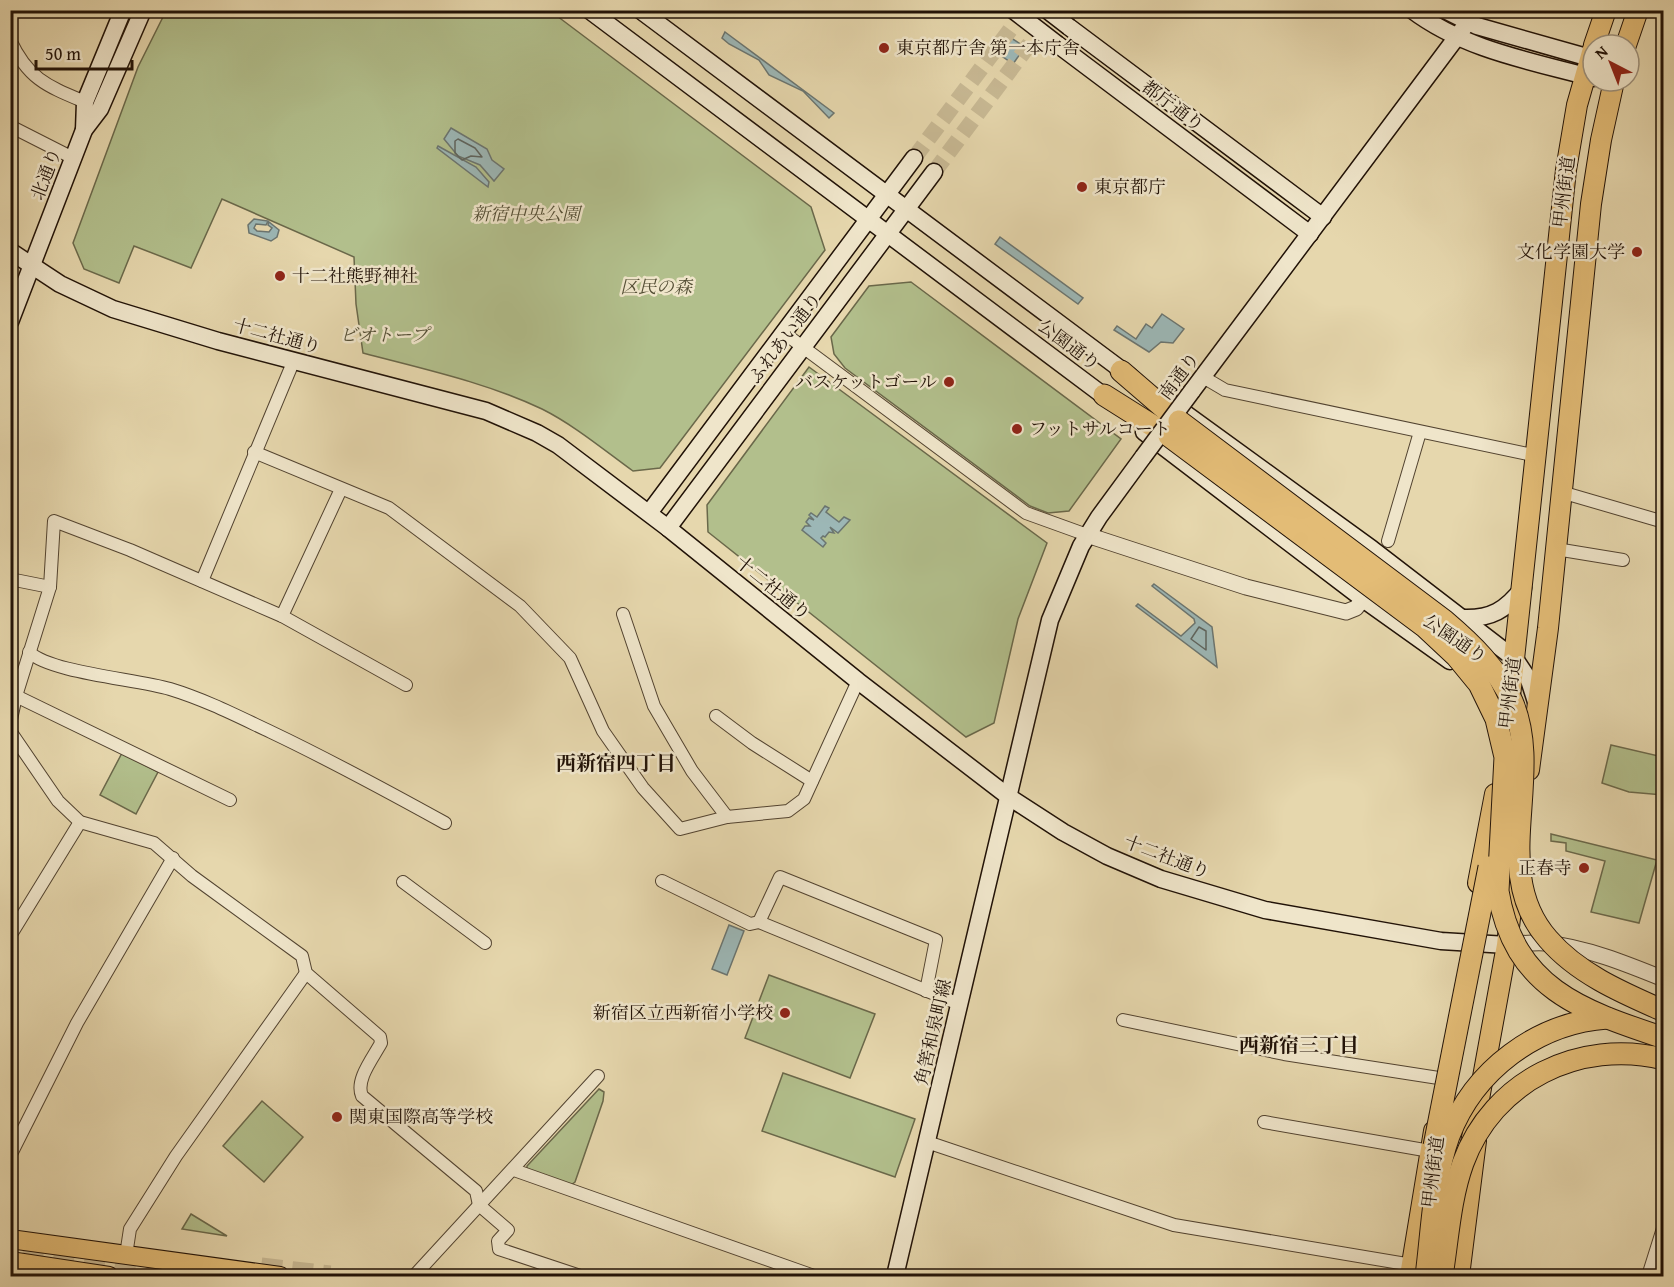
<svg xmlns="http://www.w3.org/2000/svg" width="1674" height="1287" font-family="'Gentium Book Plus','Noto Serif JP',serif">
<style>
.green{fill:#b2bf8c;stroke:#6a684a;stroke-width:1.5}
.water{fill:#9cb7b6;stroke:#6b7570;stroke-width:1.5}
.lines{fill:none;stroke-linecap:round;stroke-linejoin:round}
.shore{stroke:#5e645e;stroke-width:1.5}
.secondary-tunnel{stroke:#c8b994;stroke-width:16;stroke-dasharray:16 8;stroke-linecap:butt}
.motorway-tunnel{stroke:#c8b994;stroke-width:21;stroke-dasharray:21 10;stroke-linecap:butt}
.minor-casing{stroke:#524330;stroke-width:14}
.tertiary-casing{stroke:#524330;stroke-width:17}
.secondary-casing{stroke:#211207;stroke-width:19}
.primary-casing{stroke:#211207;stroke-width:20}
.trunk-casing{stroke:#211207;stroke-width:22}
.motorway-casing{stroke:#211207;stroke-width:23}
.minor{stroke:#efe5ca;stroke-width:12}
.tertiary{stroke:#efe5ca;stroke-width:15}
.secondary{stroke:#efe5ca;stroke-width:16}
.primary{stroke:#e3bc76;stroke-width:18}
.trunk{stroke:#e3bc76;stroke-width:20}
.motorway{stroke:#e3bc76;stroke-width:21}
.secondary-bridge-casing{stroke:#211207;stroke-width:19;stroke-linecap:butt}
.motorway-bridge-casing{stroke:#211207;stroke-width:23;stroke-linecap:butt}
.secondary-bridge{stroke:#efe5ca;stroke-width:16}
.motorway-bridge{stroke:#e3bc76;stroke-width:21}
.poi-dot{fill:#8f2418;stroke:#efe5ca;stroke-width:2}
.labels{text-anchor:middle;stroke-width:5;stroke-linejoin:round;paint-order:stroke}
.poi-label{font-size:18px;fill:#211207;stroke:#efe5ca;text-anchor:start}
.street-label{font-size:18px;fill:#211207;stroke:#efe5ca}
.park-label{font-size:18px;font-style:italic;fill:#544f36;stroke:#efe5ca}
.neighbourhood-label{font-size:20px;font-weight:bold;fill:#211207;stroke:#efe5ca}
</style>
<rect width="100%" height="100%" fill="#e6d7ad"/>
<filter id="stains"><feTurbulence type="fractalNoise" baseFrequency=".00333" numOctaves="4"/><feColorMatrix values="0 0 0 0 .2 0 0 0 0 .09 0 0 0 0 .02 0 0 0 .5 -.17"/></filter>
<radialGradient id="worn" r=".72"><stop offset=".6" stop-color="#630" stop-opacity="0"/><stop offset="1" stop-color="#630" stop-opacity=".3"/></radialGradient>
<!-- green -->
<g class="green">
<path d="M549,10L811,207L825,250L660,468L633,471C604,450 574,425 542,409C485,382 423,369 363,353L356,304L354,257L222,199L191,268L134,246L119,283L84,269L73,243L138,67L166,11Z"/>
<polygon points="911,282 1121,439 1069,511 1048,513 1030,506 845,368 834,354 831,337 869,286"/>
<polygon points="809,367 1047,543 1018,619 994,723 966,737 708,532 707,505"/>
<polygon points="1611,745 1663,757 1663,795 1629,792 1602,783"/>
<polygon points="122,753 158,772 136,814 100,795"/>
<polygon points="1551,834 1657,860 1639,923 1591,912 1605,861 1566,851 1566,843 1551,841"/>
<polygon points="769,975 875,1014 850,1078 745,1038"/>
<polygon points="783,1073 915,1119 895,1177 762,1131"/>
<polygon points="599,1089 604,1092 603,1101 575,1182 571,1185 527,1170 527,1166"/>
<polygon points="262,1101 303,1137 264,1182 223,1146"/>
<polygon points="191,1214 227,1236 182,1229"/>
</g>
<!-- water -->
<g class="water">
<polygon points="725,32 834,113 829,118 803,91 769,75 759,60 729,44 722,38"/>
<polygon points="1008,36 1025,47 1013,64 996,52"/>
<polygon points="451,128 487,149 492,160 504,169 494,181 480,165 458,156 444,139"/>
<polygon points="438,146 476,167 489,182 488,187 437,148"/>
<polygon points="254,219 268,221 266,225 256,224 254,228 257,231 269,232 272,228 268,225 269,222 279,230 277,237 271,241 249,233 248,225"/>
<polygon points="1000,237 1083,298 1078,304 995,244"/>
<polygon points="1162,314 1184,329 1173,343 1161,342 1149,352 1114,330 1117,326 1136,339 1146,324 1152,328"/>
<polygon points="825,506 829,508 826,512 839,522 844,517 850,520 838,533 830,527 834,533 829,532 825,537 823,536 821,538 826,543 823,547 802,530 805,526 810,526 806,522 809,518 814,520 809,515 811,513 817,517"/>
<polygon points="1154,584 1212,627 1217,667 1136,606 1138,604 1181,636 1195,623 1194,619 1152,586"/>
<polygon points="729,925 744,931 727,975 712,969"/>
</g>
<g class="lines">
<!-- shore -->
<g class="shore">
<polygon points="458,139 475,148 482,157 471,156 462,160 455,153 455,141"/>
<polygon points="1199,627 1206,631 1206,650 1191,639"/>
</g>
<!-- secondary-tunnel -->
<g class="secondary-tunnel">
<polyline points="914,158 1025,10"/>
<polyline points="934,172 1055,10"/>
</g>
<!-- motorway-tunnel -->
<g class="motorway-tunnel">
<polyline points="23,1250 208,1276"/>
<polyline points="261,1268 330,1276"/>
<polyline points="10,1271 49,1276"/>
</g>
<defs>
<g id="minor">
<path d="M10,40C28,79 47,86 85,102"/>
<polyline points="10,126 73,158"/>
<polyline points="784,333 1026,513 1087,535"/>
<polyline points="1203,377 1225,390 1537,456"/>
<polyline points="254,452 389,508 520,606 570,658 603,731 643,788 680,829 727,817 788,811 804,799 858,681"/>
<polyline points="1561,492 1664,522"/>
<polyline points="1388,541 1420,432"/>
<polyline points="1556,549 1623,560"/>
<polyline points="10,579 50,587"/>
<polyline points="202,581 294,360"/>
<polyline points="623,614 654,706 692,771 727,817"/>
<polyline points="282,616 341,489"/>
<path d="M29,652C51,673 137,679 170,689C206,700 237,716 271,732C330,760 387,791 445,823"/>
<polyline points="16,696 230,800"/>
<polyline points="716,716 752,743 812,781"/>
<polyline points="10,724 16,696 50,587 54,521 130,550 282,616 406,685"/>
<path d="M10,731L58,801L80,822L154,843L192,876L302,956L306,973L380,1037L381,1043C373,1058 355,1080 362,1096L476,1191L479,1205L508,1230L498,1241L499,1249L580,1276"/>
<polyline points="662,881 750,924 759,922 959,1004"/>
<polyline points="403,882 485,943"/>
<polyline points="759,922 780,877 936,940 926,991"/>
<polyline points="10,936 80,822"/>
<polyline points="1123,1020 1284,1054 1445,1079"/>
<polyline points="1264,1122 1430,1151"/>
<polyline points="927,1142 1174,1225 1412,1265"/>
<polyline points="10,1156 77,1023 173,858"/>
<polyline points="514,1170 814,1276"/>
<polyline points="126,1255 130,1229 176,1156 306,973"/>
<polyline points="414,1276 598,1076"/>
<polyline points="1648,1276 1664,1225"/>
</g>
<g id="tertiary">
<polyline points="1087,535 1246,587 1346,612 1356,608 1363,599"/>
<path d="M1507,945C1520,944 1533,942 1545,943C1585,947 1627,964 1664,979"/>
</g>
<g id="secondary">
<polyline points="589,10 1112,402"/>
<polyline points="640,10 1131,377"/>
<path d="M1412,10C1465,50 1531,61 1593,78"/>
<polyline points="1445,10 1477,26 1590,58 1593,61"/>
<polyline points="1069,27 1323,217"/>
<polyline points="1057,44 1310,234"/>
<polyline points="84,130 85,102 123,10"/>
<polyline points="10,251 60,284 113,309 218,341 486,411 537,433 558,445 668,528 858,681 1009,797 1063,832 1107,856 1161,879 1265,910 1441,941 1507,945"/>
<polyline points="10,322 84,130 100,109 143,10"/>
<polyline points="1192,391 1468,22"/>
<polyline points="1168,401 1372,549 1515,659 1529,680 1537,705"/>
<polyline points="1144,432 1363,599 1450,661"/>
<polyline points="649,513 914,158"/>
<polyline points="668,528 934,172"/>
<path d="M1463,618C1491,619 1506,610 1523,588"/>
<polyline points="895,1276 1050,620 1081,546 1099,517 1143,457"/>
</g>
<g id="primary">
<polyline points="10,1239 280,1276"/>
<polyline points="10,1261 109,1276"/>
</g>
<g id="trunk">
<polyline points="1594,45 1606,10"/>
<polyline points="1626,45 1638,10"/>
<polyline points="1509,706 1566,170 1577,105 1593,49"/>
<polyline points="1529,770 1548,628 1591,204 1601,140 1614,81"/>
<polyline points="1478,883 1495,794"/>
<polyline points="1471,1143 1507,945 1516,865"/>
<polyline points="1410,1276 1434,1131"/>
<polyline points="1459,1276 1476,1141"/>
</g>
<g id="motorway">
<polyline points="1121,371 1179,421"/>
<polyline points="1104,395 1169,436"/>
</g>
</defs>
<!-- minor casing -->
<use href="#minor" class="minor-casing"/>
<!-- tertiary casing -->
<use href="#tertiary" class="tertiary-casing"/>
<!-- secondary casing -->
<use href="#secondary" class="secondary-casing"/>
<!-- primary casing -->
<use href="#primary" class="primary-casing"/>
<!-- trunk casing -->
<use href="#trunk" class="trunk-casing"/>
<!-- motorway casing -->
<use href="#motorway" class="motorway-casing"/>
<!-- minor -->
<use href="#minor" class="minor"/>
<!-- tertiary -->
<use href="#tertiary" class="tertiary"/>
<!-- secondary -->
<use href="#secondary" class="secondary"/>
<!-- primary -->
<use href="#primary" class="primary"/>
<!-- trunk -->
<use href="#trunk" class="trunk"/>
<!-- motorway -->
<use href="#motorway" class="motorway"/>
<defs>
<g id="secondary-bridge">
<polyline points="1013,10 1057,44"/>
<polyline points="1047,10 1069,27"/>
<polyline points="1143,457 1192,391"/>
</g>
<g id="motorway-bridge">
<path d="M1179,421L1445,621C1472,644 1497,668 1512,701C1545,777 1488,871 1548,939C1578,974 1623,993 1664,1011"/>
<path d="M1169,436L1425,627L1456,656L1479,684L1496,719L1505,757L1498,891C1514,988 1580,1010 1664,1038"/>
<polyline points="1434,1146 1489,867"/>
<path d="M1426,1276C1432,1230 1433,1180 1449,1136C1474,1070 1537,1023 1607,1018"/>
<path d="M1442,1276C1448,1239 1450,1199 1463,1163C1493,1081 1579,1038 1664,1059"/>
</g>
</defs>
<!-- secondary-bridge casing -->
<use href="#secondary-bridge" class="secondary-bridge-casing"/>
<!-- motorway-bridge casing -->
<use href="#motorway-bridge" class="motorway-bridge-casing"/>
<!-- secondary-bridge -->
<use href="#secondary-bridge" class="secondary-bridge"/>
<!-- motorway-bridge -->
<use href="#motorway-bridge" class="motorway-bridge"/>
</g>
<!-- markers -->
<g class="poi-dot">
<circle cx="884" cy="48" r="6"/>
<circle cx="1082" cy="187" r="6"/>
<circle cx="1637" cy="252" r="6"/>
<circle cx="280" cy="276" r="6"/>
<circle cx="949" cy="382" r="6"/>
<circle cx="1017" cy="429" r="6"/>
<circle cx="1584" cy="868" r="6"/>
<circle cx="785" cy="1013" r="6"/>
<circle cx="337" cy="1117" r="6"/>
</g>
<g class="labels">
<!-- poi labels -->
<g class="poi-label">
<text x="896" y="54">東京都庁舎 第一本庁舎</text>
<text x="1094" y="193">東京都庁</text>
<text x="1625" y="258" text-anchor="end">文化学園大学</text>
<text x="292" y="282">十二社熊野神社</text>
<text x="937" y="388" text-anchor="end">バスケットゴール</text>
<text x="1029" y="435">フットサルコート</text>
<text x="1572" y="874" text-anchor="end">正春寺</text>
<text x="773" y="1019" text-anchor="end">新宿区立西新宿小学校</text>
<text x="349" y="1123">関東国際高等学校</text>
</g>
<!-- street labels -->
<g class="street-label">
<text transform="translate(1173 106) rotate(37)" y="6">都庁通り</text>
<text transform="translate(46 174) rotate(-69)" y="6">北通り</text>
<text transform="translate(1564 192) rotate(-83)" y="6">甲州街道</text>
<text transform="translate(277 336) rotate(15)" y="6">十二社通り</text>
<text transform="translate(785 338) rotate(-53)" y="6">ふれあい通り</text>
<text transform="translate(1069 345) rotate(37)" y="6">公園通り</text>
<text transform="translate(1179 376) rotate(-53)" y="6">南通り</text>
<text transform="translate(773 588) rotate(39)" y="6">十二社通り</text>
<text transform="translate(1455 639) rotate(34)" y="6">公園通り</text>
<text transform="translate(1510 693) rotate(-83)" y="6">甲州街道</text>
<text transform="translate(1167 857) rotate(21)" y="6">十二社通り</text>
<text transform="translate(933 1032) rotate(-77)" y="6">角筈和泉町線</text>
<text transform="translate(1433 1172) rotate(-83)" y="6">甲州街道</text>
</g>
<!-- park labels -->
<g class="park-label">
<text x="526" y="220">新宿中央公園</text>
<text x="656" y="293">区民の森</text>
<text x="384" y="341">ビオトープ</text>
</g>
<!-- neighbourhood labels -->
<g class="neighbourhood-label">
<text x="616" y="770">西新宿四丁目</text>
<text x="1299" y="1052">西新宿三丁目</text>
</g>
</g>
<!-- margin -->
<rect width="1674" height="1287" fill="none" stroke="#e6d7ad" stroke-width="36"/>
<rect x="12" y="12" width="1650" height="1263" fill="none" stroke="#211207" stroke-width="3"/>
<rect x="18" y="18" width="1638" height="1251" fill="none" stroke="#211207" stroke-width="1.5"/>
<!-- north arrow -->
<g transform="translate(1611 63) rotate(318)"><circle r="28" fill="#efe5ca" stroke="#9d917c" stroke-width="1.5"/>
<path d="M0-4.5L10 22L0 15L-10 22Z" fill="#8f2418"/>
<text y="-9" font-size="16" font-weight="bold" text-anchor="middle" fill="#211207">N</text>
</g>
<!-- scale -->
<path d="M36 60v9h96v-9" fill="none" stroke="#211207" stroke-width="3"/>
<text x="45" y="60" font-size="18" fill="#211207" stroke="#efe5ca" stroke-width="4.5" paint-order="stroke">50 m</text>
<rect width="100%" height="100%" filter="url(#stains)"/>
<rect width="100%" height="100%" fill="url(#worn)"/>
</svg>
